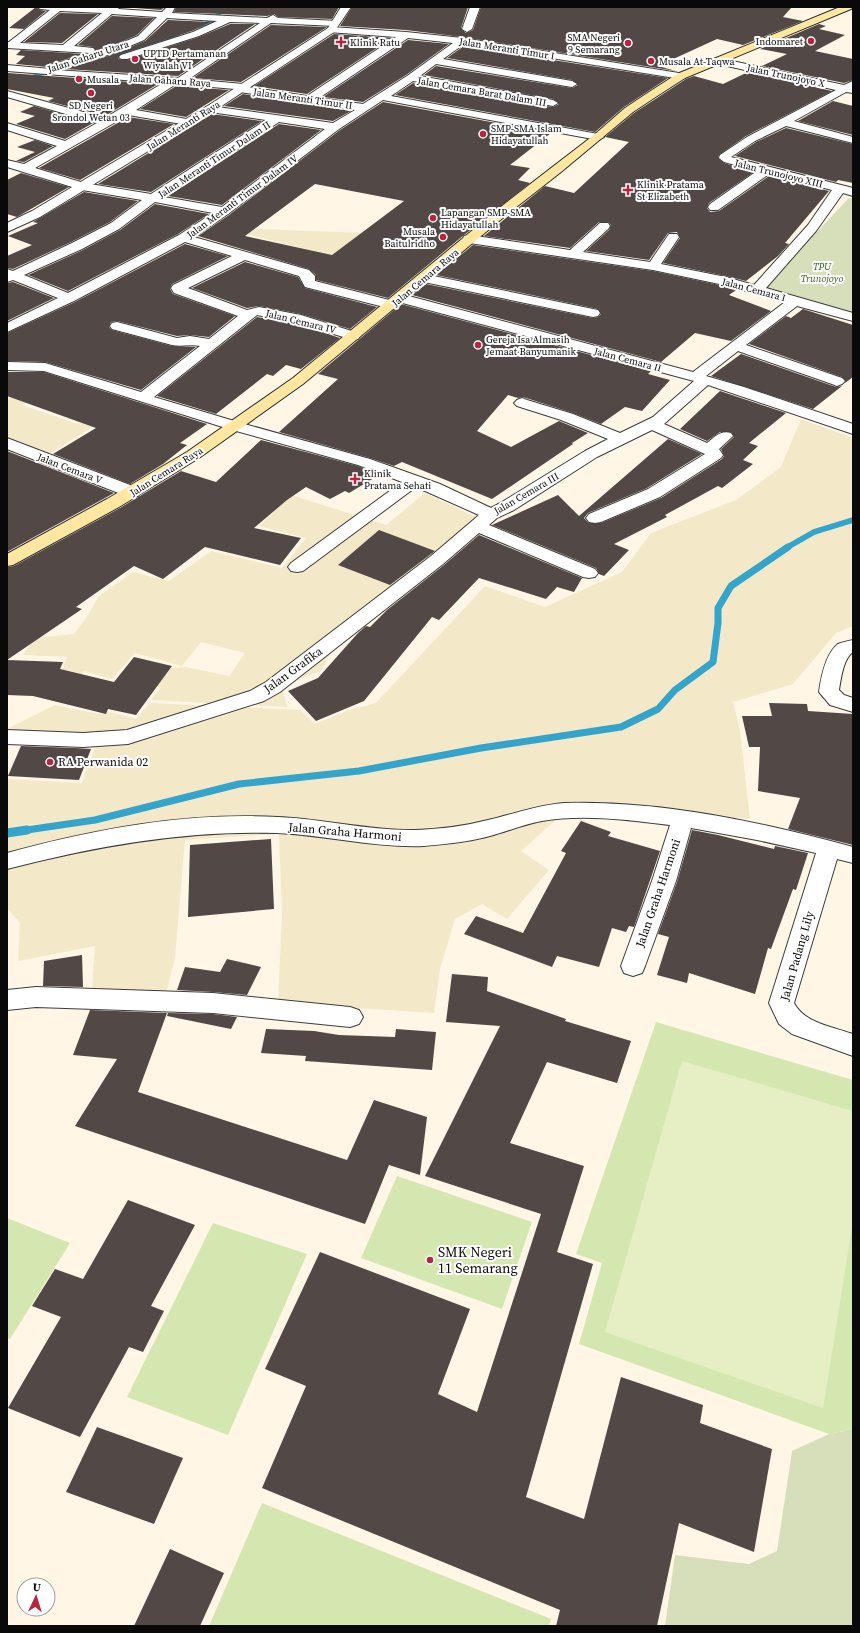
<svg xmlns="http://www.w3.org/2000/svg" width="860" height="1633" font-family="'Source Serif 4',serif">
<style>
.farmland{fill:#f3e9c8}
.green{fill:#d5e7b1}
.cemetery{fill:#d7deba}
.pitch{fill:#e6efc3}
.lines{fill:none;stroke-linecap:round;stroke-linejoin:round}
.stream-far3{stroke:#34a4cb;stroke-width:3.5}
.stream-far2{stroke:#34a4cb;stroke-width:5.5}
.stream-far1{stroke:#34a4cb;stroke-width:7}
.stream{stroke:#34a4cb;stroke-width:9}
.building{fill:#524946;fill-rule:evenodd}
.minor-casing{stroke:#3c3c3c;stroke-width:2}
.tertiary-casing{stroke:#3c3c3c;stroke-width:2}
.secondary-casing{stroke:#2b2b2b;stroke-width:2}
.minor{fill:#fff;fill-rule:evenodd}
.tertiary{fill:#fff;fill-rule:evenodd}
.secondary{fill:#ffe7a1;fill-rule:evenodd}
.poi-dot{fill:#b7243f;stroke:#fff;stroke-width:1.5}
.labels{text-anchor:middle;stroke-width:4;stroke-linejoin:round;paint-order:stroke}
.far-poi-label{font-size:10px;fill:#090909;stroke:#fff;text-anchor:start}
.far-street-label{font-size:10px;fill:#090909;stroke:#fff}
.far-park-label{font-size:10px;font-style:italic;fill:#335f1c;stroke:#fff}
.street-label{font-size:12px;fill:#090909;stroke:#fff}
.poi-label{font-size:12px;fill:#090909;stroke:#fff;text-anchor:start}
.near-poi-label{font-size:14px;fill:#090909;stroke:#fff;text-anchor:start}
</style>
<rect width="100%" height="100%" fill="#fff6e6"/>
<!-- farmland -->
<g class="farmland">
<polygon points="222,228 367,233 351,260"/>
<polygon points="39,368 69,377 22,405 78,424 126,395 180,411 157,427 115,413 46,456 22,446 7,453 7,400 38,378 12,373"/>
<polygon points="801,419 853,438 853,626 836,633 793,684 733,702 740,730 750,819 577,801 521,851 549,870 507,919 482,904 455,919 440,969 434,1013 278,1003 282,915 279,834 185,840 175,958 166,994 92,989 95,946 18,961 20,923 7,908 7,780 10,779 82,783 98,739 7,733 7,729 55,705 99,714 102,710 136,719 150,703 300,710 315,724 346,711 376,703 485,586 545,607 622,572 651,533 736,500 781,467"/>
<polygon points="282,492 386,525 425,493 476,517 425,562 345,625 321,671 282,687 287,707 151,700 160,688 156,686 171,668 186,667 229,676 245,653 201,642 182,666 135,653 112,679 84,671 63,697 52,697 67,657 23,655 34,638 74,634 86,618 99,596 133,572 169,581 211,551 282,568 306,538 259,526 274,512 261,508"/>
</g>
<!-- green -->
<g class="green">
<polygon points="656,1022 853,1080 853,1429 829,1434 579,1344 602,1263 576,1254"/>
<polygon points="397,1176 532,1222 502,1309 361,1258"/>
<polygon points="7,1218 70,1243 10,1339 7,1338"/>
<polygon points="213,1223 307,1254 228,1435 127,1397"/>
<polygon points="262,1503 551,1619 549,1626 209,1626"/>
</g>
<!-- cemetery -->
<g class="cemetery">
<polygon points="849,198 853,199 853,313 766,289 780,271"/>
<polygon points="853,1429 853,1626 665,1626 675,1555 749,1564 777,1551 792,1451 829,1434"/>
</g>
<!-- pitch -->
<polygon class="pitch" points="682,1061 853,1111 853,1221 823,1408 605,1332"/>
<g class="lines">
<!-- stream-far3 -->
<g class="stream-far3">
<polyline points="200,26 211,21 227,7"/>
<polyline points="112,58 167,40 178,34"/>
<polyline points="29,78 52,70 83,65"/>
</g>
<!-- stream-far2 -->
<polyline class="stream-far2" points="786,548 814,532 853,520"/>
<!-- stream-far1 -->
<polyline class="stream-far1" points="20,831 95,820 239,784 359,771 481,748 621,727 658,709 675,690 713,662 718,623 718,608 731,586 788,547"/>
<!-- stream -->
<polyline class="stream" points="7,833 27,830"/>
</g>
<!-- building -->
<g class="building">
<polygon points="36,7 40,10 46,11 24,29 9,28"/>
<polygon points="122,7 165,7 161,10"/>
<polygon points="176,7 339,7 332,19 278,17 274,14 267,16 174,12"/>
<polygon points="352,7 468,7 461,28 466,33 473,30 481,7 792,7 783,17 803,21 743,45 717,39 658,66 676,71 462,37 406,30 340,26"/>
<polygon points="60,13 98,14 62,43 24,42"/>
<polygon points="112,16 154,18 137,35 105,49 96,51 93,47 78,45"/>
<polygon points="168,20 211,22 192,31 121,54 118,58 121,60 127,60 199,37 230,24 255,24 178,76 65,69 111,55 145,41"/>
<polygon points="819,24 826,26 819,29 845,35 815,51 853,59 853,80 844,83 762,66 787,54 760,49"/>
<polygon points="271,25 327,27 241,82 193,78"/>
<polygon points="334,34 392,38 307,94 254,86"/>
<polygon points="408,40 449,44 406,75 363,102 323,97"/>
<polygon points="464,46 668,78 624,107 595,132 395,95 413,83 553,107 559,104 553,99 424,75 436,66 572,88 578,85 572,80 447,58"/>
<polygon points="21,50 84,54 50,64 48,67 16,64 25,56 16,55"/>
<polygon points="748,72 832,91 746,136 719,155 718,158 724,163 754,172 709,203 707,208 710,212 719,211 769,176 829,191 785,243 789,244 778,256 746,281 726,276 663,263 680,238 677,232 668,233 649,260 586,251 609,230 611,225 608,222 599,222 570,248 484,236 545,186 574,193 629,142 605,137 634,113 686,79 694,76 723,84"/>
<polygon points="8,73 158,84 105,116 48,101 54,98 7,89"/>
<polygon points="176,86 229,90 186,117 140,109"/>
<polygon points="243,94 351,111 333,121 224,106"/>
<polygon points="833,101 853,106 853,135 798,121"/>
<path d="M383,102L551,133L510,165L530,168L518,180L530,183L464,235L388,298L316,280V275L309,269L198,236L229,215L340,130ZM315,184L404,201L332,255L245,236Z"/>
<polygon points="34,106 93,123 65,139 16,124 35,116 20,112"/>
<polygon points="212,114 262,121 151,192 98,184"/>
<polygon points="128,117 174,124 80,180 39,168"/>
<polygon points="279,124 321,130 222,205 168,196"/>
<polygon points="786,128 853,144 853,183 838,180 836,182 735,156 756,142"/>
<polygon points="35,140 53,146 24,162 16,161 35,152 17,147"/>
<polygon points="21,173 69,187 17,217 7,214 7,180"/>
<polygon points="84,192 138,201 110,222 71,242 13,269 7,268 7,256 32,245 8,236 38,223 33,222"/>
<polygon points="155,204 209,214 178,234 68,291 28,275 83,250 120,230"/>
<polygon points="185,244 228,256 172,284 170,289 173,294 235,316 209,337 190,335 177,336 117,321 111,322 109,327 112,330 172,346 196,347 141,390 45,362 7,361 7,333 75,302"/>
<polygon points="473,245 653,271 724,286 736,290 729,295 771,311 731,341 695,333 661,362 412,295 426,284 593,318 598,317 601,314 598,309 436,275"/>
<polygon points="245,262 298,277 305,288 377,307 350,329 301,314 259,306 247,308 192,288"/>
<polygon points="13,282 54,298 7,321 7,283"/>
<polygon points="401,304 651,371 648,374 670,380 642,411 625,407 601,424 573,413 523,397 518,398 508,395 477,431 511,447 559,421 588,433 572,443 573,444 492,499 402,462 394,466 370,458 279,432 338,379 318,374 394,310 398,309"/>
<polygon points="803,309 853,325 853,377 845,383 846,381 842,377 749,344 786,316 791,318"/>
<polygon points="257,317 298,324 340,338 301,369 286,365 273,376 267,374 216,414 157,396"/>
<polygon points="741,354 836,387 842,386 813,409 711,376"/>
<polygon points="7,372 44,372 207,424 180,443 187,445 163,464 130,484 53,454 96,428 7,396"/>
<polygon points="720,391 786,413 749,443 758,446 743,460 753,464 722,488 718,486 665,515 667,517 614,544 629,550 604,576 599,574 596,568 492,525 558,495 579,516 668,439 702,454 647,488 588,513 584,518 589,523 601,523 661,498 722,459 724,456 721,449 734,437 731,432 720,432 707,441 680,429"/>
<polygon points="261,440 358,466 379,475 349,493 345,491 330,499 306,487 287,500 254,528 301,538 280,565 205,547 163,579 134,566 76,607 82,609 7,660 7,567 14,566 120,508 181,471 216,482"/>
<polygon points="7,451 114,493 7,552"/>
<polygon points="379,530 435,551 390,585 338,565"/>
<polygon points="479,535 582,578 574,592 557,587 546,599 479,578 439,620 432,617 364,701 316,721 288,691 318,678 358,633 366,626 370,627 387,610 444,565"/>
<polygon points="134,657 172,666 136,715 108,709 106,714 33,696 7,695 7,660 63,662 60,669 114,682"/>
<polygon points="769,703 807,704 808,711 853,714 853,845 788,829 800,798 758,791 760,747 749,747 742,716 772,716"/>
<polygon points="21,746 75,748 91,749 79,780 8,776"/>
<polygon points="581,821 611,832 608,836 660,851 634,927 629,926 626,932 612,928 599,967 557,956 552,967 464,934 476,916 523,933 566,853 561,851"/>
<polygon points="692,830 718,835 774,849 775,846 808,853 796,890 793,889 771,949 768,948 755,994 689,973 687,983 657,975 669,937 658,934 677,882"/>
<polygon points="271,839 274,909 188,917 190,845"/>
<polygon points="82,955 83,987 43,986 44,961"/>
<polygon points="227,959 261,967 247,995 213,992 177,990 185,967 220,972"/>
<polygon points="452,974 488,977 487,991 566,1019 565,1021 631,1041 617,1083 547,1062 510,1143 584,1166 557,1252 593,1264 526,1497 584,1519 621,1377 703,1405 700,1423 772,1449 754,1552 679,1523 657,1626 556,1626 560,1610 262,1488 306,1386 265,1369 320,1252 470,1309 438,1394 477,1412 541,1214 425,1176 500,1026 446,1022"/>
<polygon points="90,1010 167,1013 138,1092 347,1160 374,1100 427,1117 420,1175 389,1165 365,1224 75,1126 117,1059 73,1055"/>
<polygon points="168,1013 213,1014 237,1017 231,1029 167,1016"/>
<polygon points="266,1029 314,1031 339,1035 395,1037 396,1029 436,1032 432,1070 305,1061 306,1056 261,1053"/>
<polygon points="128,1200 195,1225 151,1306 164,1311 143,1352 129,1347 80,1437 8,1408 61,1317 32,1306 55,1269 83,1279"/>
<polygon points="97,1427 183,1458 154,1524 66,1492"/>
<polygon points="170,1549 224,1573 200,1626 134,1626"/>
</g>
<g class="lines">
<defs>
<g id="minor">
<path d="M38,7L108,8L110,7H120L118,9L162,12L167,7H175L172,13L267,18L273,15L278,18L338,21L340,23L335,26L271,23L189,79L243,84L248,87L307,96L396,37L328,32L326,30L328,28L331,27L406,32L462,38L685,74L686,76L685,78L681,79L464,44L443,59L572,81L577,84L572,87L436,64L420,76L553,100L558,103L553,106L413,81L391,96L598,134L604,137L598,140L383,100L339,129L228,214L194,237L309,270L315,276V281L397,302L399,305L397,308L392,309L305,287L299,276L245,260L188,288L247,310L259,307L301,315L358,333L360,336L358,339L353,340L298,323L257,315L154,397L241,423L370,459L440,484L491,508L502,502L585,451L608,439L561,420L517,406L514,403L517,400L522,398L527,400L573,414L620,433L653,417L694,381L395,301L393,298L395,295L400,294L405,295L693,372L785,302L724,285L653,270L469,243L464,242L463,239L464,236L469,235L570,250L600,223H608L610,226L608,229L583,252L650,262L669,234H677L679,237L661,264L726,277L754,285L808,225L832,190L769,174L718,210H710L708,207L710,204L757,171L724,162L719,158L720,155L747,137L836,90L718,64L713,61L718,58L844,85L853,81V93L846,92L794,121L853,137V143L786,126L755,141L731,157L853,188V196L843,193L816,231L766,288L853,313V321L797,306L746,345L842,378L845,381L842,384L837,386L832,384L738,351L706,376L744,387L853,424V434L708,385L664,424L707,443C715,437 720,430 731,433L733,436L719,449L723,455L721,458L660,497L601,522L595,523L589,522L586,518L589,514L648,489L705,454L652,430L597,457L514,510L497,518L489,525L595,569L598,573L595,577L589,578L583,577L479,533L443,564L280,692L264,701L128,744L83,747L7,744V730L83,733L127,730L250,691L266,682L431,556L479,515L416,487L303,571L297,572L291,571L288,567L291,563L402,482L358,465L229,429L44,371L7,370V362L45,363L141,392L200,346C190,344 181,347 172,345L112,329L110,326L112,323L117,322L177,338L190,336L209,339L238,316L174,293L171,288L173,285L232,256L185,242L74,301L7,332V323L58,298L13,280L7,282V269L13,271L72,243L111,223L142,200L82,190L7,167V160L24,164L57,146L7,130V123L65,141L97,123L7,97V91L105,118L163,83L7,71V65L51,69L49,67L50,65L105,50L138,36L157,17L112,14L74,46L93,48L95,50L93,52L90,53L7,48V42H9L50,10L40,9ZM60,11L102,13L63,45L20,43ZM167,18L217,21L193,32L121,55L119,57L121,59H127L199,36L230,22L260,23L178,78L56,70L111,54L144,40ZM408,38L453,43L407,76L363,104L319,98ZM176,84L235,89L240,92L355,110L333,123L210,106L206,107L205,109L206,111L210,112L266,120L151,194L84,183L35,168L128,115L188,125L192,124L193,122L192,120L136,110ZM279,122L325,129L222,207L164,197ZM155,202L213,213L179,235L68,293L24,275L82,249L119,229Z"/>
<polygon points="470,7 480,7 472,29 467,32 462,29"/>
<polygon points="424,274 593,309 598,310 600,313 598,316 593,317 419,281 417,278 419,275"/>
<polygon points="7,438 138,488 140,492 138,496 132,497 126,496 7,449"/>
<path d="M853,640V652C843,659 841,679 839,690L844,695L853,698V712L830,705L819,692C821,678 825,654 838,644C842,642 848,641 853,640Z"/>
<path d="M564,803C659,800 762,822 853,847V863L837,859L794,1003C804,1023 833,1027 853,1034V1056L792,1034L779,1024L769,1003L816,853L757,840L691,828L676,881L645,966L642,973L633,976L624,973L621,966L652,881L670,825C628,820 584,814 542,821C525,824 508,831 490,836C469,842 446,844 424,846C374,848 326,835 276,833C185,830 95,846 7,869V853C95,829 186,812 278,817C325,819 370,831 416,830C441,829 465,826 488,820C514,814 538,805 564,803Z"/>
<polygon points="36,987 213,993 350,1007 359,1010 363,1017 359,1024 350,1027 213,1013 36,1007 7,1010 7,990"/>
</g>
<polygon id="tertiary" points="341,7 351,7 334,32 214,111 40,217 7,232 7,223 32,211 206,107 328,28"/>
<polygon id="secondary" points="840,7 853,7 851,9 685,78 654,98 633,112 561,172 510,212 303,384 199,458 119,507 13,565 7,566 7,554 107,499 187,452 293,378 502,206 594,135 625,108 646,94 677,74"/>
</defs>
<!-- minor casing -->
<use href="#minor" class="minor-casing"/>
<!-- tertiary casing -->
<use href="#tertiary" class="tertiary-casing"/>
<!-- secondary casing -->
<use href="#secondary" class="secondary-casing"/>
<!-- minor -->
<use href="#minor" class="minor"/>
<!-- tertiary -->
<use href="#tertiary" class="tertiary"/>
<!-- secondary -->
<use href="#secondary" class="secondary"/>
</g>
<!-- markers -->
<g class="poi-dot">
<circle cx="811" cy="41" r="4"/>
<path d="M339 36h4v4h4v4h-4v4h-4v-4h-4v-4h4z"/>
<circle cx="628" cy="43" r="4"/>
<circle cx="135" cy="59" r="4"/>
<circle cx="651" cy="61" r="4"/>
<circle cx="79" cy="79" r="4"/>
<circle cx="91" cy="93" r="4"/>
<circle cx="483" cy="134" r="4"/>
<path d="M626 184h4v4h4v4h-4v4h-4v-4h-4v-4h4z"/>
<circle cx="433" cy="218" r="4"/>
<circle cx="443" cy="237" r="4"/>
<circle cx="478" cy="345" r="4"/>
<path d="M353 473h4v4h4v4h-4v4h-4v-4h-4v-4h4z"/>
<circle cx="50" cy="762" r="4"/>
<circle cx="430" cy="1260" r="4"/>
</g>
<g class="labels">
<!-- far-poi labels -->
<g class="far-poi-label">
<text x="620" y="41" text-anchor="end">SMA Negeri<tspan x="620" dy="12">9 Semarang</tspan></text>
<text x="803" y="45" text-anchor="end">Indomaret</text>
<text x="350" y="46">Klinik Ratu</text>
<text x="143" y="57">UPTD Pertamanan<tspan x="143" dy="12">Wiyalah VI</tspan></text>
<text x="659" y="65">Musala At-Taqwa</text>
<text x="87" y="83">Musala</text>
<text x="91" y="109" text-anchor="middle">SD Negeri<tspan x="91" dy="12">Srondol Wetan 03</tspan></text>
<text x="491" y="132">SMP-SMA Islam<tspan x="491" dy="12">Hidayatullah</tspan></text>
<text x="637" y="188">Klinik Pratama<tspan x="637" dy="12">St Elizabeth</tspan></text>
<text x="441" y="216">Lapangan SMP-SMA<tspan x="441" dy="12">Hidayatullah</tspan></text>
<text x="435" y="235" text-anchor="end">Musala<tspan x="435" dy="12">Baitulridho</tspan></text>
<text x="486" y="343">Gereja Isa Almasih<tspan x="486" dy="12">Jemaat Banyumanik</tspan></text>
<text x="364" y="477">Klinik<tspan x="364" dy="12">Pratama Sehati</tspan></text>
</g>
<!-- far-street labels -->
<g class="far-street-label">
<text transform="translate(507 48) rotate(9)" y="4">Jalan Meranti Timur I</text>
<text transform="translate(88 56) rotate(-18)" y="4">Jalan Gaharu Utara</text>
<text transform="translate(786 75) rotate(12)" y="4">Jalan Trunojoyo X</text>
<text transform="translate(170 80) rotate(4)" y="4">Jalan Gaharu Raya</text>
<text transform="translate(482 91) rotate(10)" y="4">Jalan Cemara Barat Dalam III</text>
<text transform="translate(303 98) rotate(8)" y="4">Jalan Meranti Timur II</text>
<text transform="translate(183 125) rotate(-32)" y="4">Jalan Meranti Raya</text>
<text transform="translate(214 159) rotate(-33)" y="4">Jalan Meranti Timur Dalam II</text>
<text transform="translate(779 173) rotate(14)" y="4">Jalan Trunojoyo XIII</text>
<text transform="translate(242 196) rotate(-36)" y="4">Jalan Meranti Timur Dalam IV</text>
<text transform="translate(425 277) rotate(-40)" y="4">Jalan Cemara Raya</text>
<text transform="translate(754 289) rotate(15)" y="4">Jalan Cemara I</text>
<text transform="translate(301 321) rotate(14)" y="4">Jalan Cemara IV</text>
<text transform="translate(628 359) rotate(15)" y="4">Jalan Cemara II</text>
<text transform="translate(70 468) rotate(21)" y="4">Jalan Cemara V</text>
<text transform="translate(166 471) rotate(-32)" y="4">Jalan Cemara Raya</text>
<text transform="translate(526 493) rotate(-30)" y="4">Jalan Cemara III</text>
</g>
<!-- far-park labels -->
<g class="far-park-label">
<text x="822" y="270">TPU<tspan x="822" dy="12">Trunojoyo</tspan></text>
</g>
<!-- street labels -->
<g class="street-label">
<text transform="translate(293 670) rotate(-36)" y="4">Jalan Grafika</text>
<text transform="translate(345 832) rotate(5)" y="4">Jalan Graha Harmoni</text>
<text transform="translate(658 893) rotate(-71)" y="4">Jalan Graha Harmoni</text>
<text transform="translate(797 956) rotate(-74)" y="4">Jalan Padang Lily</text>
</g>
<!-- poi labels -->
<g class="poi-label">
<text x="58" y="766">RA Perwanida 02</text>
</g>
<!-- near-poi labels -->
<g class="near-poi-label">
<text x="438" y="1257">SMK Negeri<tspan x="438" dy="16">11 Semarang</tspan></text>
</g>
</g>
<!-- border -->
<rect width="860" height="1633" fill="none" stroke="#090909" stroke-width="16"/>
<!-- north arrow -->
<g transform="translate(36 1597) rotate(4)"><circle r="19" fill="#ffffff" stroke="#9d9d9d"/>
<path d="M0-3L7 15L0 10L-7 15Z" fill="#b7243f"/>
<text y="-6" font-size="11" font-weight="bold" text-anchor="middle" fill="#090909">U</text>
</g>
</svg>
